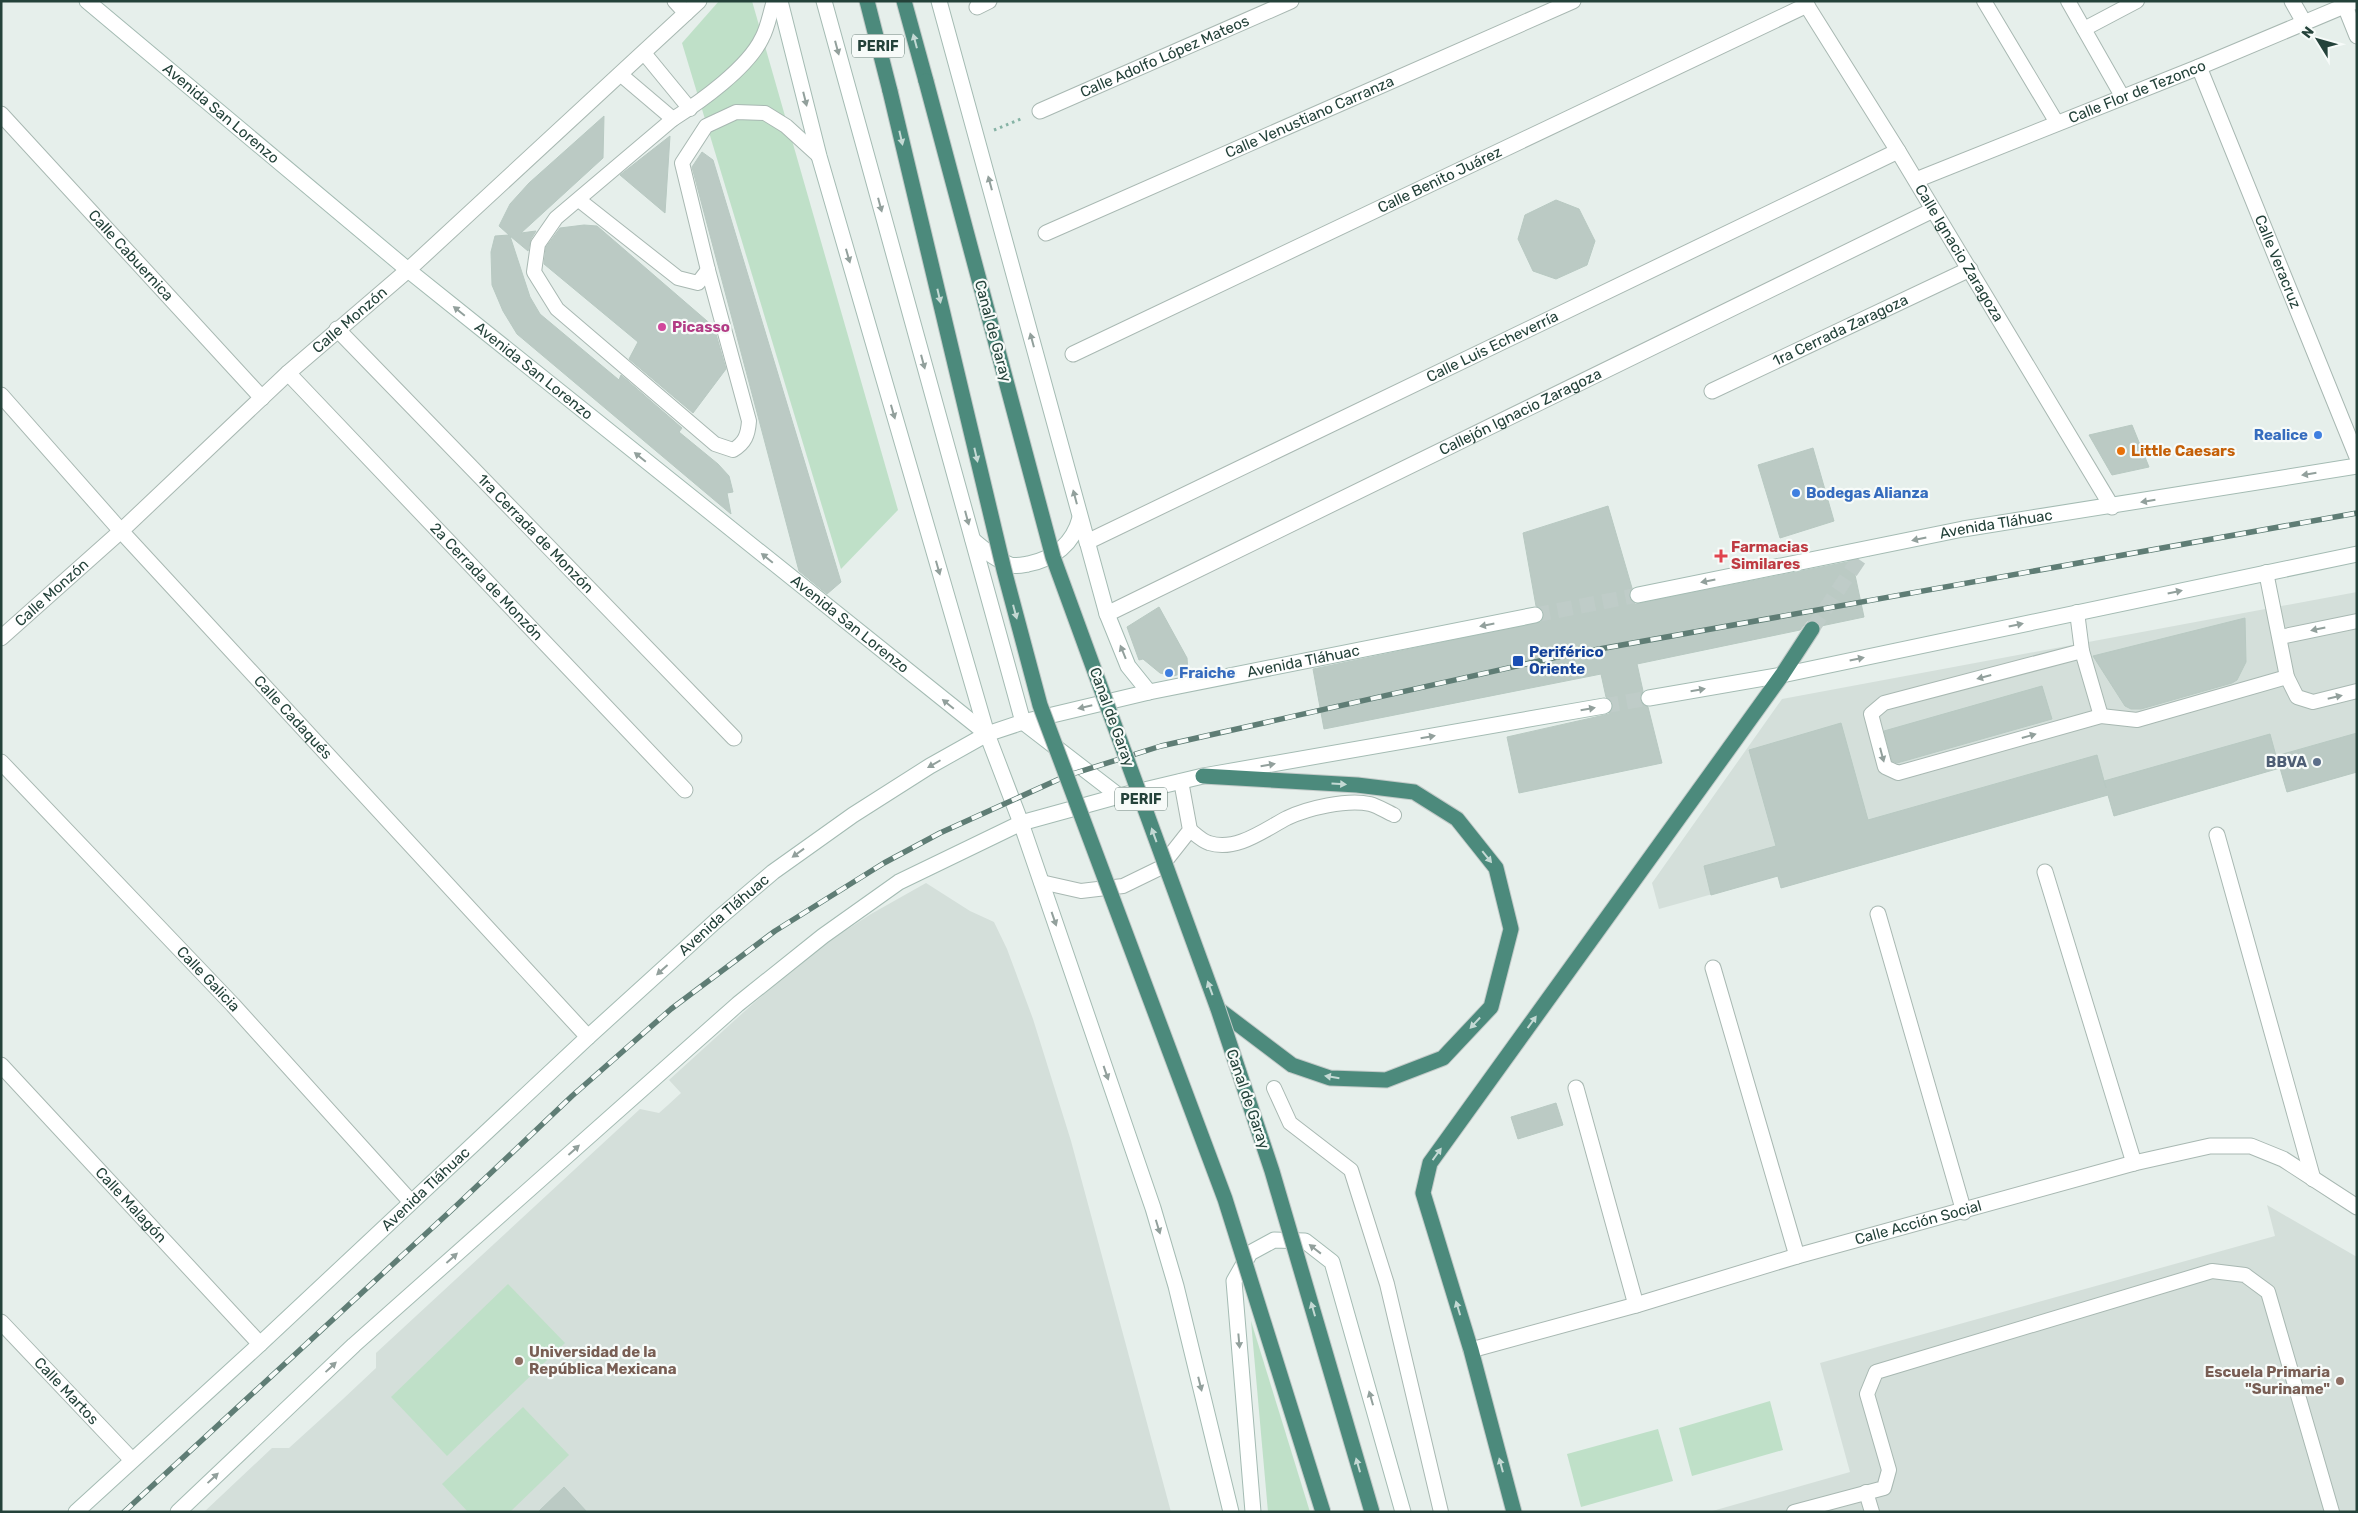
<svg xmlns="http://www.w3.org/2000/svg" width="2358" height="1513" font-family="Rubik,sans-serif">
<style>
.built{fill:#d4dfda}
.green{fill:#bfe0c8}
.building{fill:#bbcac4;stroke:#b8c9c2}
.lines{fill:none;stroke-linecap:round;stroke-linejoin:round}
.secondary-tunnel{stroke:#bfccc8;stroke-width:15;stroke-dasharray:15 8;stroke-linecap:butt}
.trunk-tunnel{stroke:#bfccc8;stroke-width:15;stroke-dasharray:15 8;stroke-linecap:butt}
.service-casing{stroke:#a8b8b2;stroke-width:16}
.minor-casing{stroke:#a8b8b2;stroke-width:17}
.tertiary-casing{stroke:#a8b8b2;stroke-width:17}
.secondary-casing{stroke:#a4bbb3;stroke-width:17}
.trunk-casing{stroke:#c2cac8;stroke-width:17}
.path{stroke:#86b3a5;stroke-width:3;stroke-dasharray:2.5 4;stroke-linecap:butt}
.service{stroke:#fff;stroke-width:14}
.minor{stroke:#fff;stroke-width:15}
.tertiary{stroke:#fff;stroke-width:15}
.secondary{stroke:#fff;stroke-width:15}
.trunk{stroke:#4c8a7c;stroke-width:15}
.rail-casing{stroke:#5f7d75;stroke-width:5.5}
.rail{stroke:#f7fbf9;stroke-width:4;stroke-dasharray:11;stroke-linecap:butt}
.trunk-bridge-casing{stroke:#c2cac8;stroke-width:17;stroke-linecap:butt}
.trunk-bridge{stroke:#4c8a7c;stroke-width:15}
.oneway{fill:#c4d9d4}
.oneway2{fill:#92a09c}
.hotel-dot{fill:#d1479c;stroke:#f7fbf9;stroke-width:2}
.shop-dot{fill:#3f7fe0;stroke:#f7fbf9;stroke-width:2}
.food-dot{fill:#e8710a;stroke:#f7fbf9;stroke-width:2}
.health-dot{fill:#e0444e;stroke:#f7fbf9;stroke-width:2}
.transit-dot{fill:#1a4fb4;stroke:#f7fbf9;stroke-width:2}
.service-dot{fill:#5c6f8a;stroke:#f7fbf9;stroke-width:2}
.education-dot{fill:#8d6e63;stroke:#f7fbf9;stroke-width:2}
.labels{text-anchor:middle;stroke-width:4.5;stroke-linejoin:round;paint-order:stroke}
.shield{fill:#f7fbf9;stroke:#637a73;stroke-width:1}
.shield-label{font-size:14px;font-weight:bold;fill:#24423a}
.street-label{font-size:15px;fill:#24423a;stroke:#f7fbf9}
.hotel-label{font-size:15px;font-weight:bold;fill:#b23c85;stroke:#f7fbf9;text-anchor:start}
.shop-label{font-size:15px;font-weight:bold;fill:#366cbe;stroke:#f7fbf9;text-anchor:start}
.food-label{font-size:15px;font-weight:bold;fill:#c56008;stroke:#f7fbf9;text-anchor:start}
.health-label{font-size:15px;font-weight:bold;fill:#be3a42;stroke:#f7fbf9;text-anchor:start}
.transit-label{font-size:15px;font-weight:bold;fill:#164399;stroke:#f7fbf9;text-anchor:start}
.service-label{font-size:15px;font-weight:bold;fill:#4e5e75;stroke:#f7fbf9;text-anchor:end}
.education-label{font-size:15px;font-weight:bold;fill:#785e54;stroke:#f7fbf9;text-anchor:start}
</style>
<rect width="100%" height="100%" fill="#e6efeb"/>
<!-- built -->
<g class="built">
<polygon points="2357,592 2357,772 2287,792 2280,768 2114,816 2108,795 1781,888 1777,876 1659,909 1652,883 1782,699"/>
<polygon points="926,883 970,911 994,922 1007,949 1033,1019 1071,1141 1171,1512 204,1512 272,1448 289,1448 343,1399 376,1368 376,1353 640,1109 659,1113 668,1105 681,1093 669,1080 779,980 826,943 871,914"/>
<polygon points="2267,1205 2357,1257 2357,1512 1709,1512 1850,1472 1820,1363 2275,1236"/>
</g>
<!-- green -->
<g class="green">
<polygon points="719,1 752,1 898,510 841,569 682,43"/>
<polygon points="508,1284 565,1343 447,1456 391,1397"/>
<polygon points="1251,1321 1310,1512 1268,1512"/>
<polygon points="1770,1401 1783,1450 1692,1476 1679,1428"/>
<polygon points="523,1407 569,1455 510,1512 468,1512 442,1484"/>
<polygon points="1658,1429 1673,1481 1581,1507 1567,1454"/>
</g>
<!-- building -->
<g class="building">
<polygon points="604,116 603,158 521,233 536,231 531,239 528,251 510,236 530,297 540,314 619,380 621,375 682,428 679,432 718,464 729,476 733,492 727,493 731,514 517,334 503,311 492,285 491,252 495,236 509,235 499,226 510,204 529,183"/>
<polygon points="670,136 665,213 620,175"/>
<polygon points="702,152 713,160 841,582 827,594 799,571 692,167"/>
<polygon points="1556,200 1579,209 1595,241 1587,265 1556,279 1533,271 1518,239 1525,215"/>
<polygon points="584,225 597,226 714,327 726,369 693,413 629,359 638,342 544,264 546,247 560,228"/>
<polygon points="2132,425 2149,467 2112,475 2089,435"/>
<polygon points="1813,448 1834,521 1780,538 1758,465"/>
<polygon points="1608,506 1632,588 1629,597 1635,604 1852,561 1864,617 1821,626 1817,621 1812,620 1807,621 1800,630 1637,664 1643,691 1640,700 1648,707 1662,763 1519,793 1507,737 1609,714 1613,704 1606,697 1601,674 1324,729 1313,669 1541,622 1544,613 1542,608 1536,606 1523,533"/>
<polygon points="1159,607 1187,658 1188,672 1173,676 1160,673 1143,659 1139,660 1127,627"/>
<polygon points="2245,618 2246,662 2237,680 2232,683 2141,709 2131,709 2125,706 2093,656"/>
<polygon points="2042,686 2052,719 1897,763 1892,761 1884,731"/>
<polygon points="1841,723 1868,820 2097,755 2106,788 2104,781 2270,734 2276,756 2357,733 2357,772 2287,792 2280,768 2114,816 2108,795 1781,888 1778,876 1711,895 1704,866 1776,846 1749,750"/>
<polygon points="1556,1103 1563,1125 1518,1139 1511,1117"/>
<polygon points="564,1487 587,1512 538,1512"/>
</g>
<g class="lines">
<!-- secondary-tunnel -->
<g class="secondary-tunnel">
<polyline points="1535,615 1638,595"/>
<polyline points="1604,706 1649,698"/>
</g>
<!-- trunk-tunnel -->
<polyline class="trunk-tunnel" points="1812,629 1865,550"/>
<defs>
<g id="service">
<path d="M774,1C770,13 768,27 762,38C748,68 700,102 673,119L556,218L538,244L534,272L557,309L715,444L733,450C745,443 748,435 749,421L708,270L682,163L706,126L736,112L765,113L786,126L819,156"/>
<polyline points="1984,1 2057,123"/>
<polyline points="2068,1 2122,96"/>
<polyline points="2084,29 2137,1"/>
<polyline points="644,53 690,109"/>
<polyline points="620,74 673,119"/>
<polyline points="579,200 678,278 698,283 708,270"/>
<polyline points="2266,572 2287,677 2297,697 2313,702 2357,691"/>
<polyline points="2077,612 2082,651 2101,716"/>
<polyline points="2280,637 2357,621"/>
<polyline points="2082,651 1884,703 1871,714 1885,767 1898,773 2101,716 2137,720 2287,677"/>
<path d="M1190,830C1195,834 1202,841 1209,843C1236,852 1264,830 1287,818C1308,808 1347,799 1370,804C1378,806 1387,812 1394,815"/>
<polyline points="1041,882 1081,891 1123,886 1160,868 1190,830 1181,781"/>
<polyline points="1274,1088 1290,1123 1351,1170 1387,1284 1441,1512"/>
<polyline points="1866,1492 1872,1512"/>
<polyline points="1794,1512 1884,1488 1889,1470 1867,1394 1876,1372 2212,1271 2245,1275 2268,1292 2332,1512"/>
</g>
<g id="minor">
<polyline points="675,1 686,13"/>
<polyline points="2292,1 2305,24"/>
<polyline points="2345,6 2357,36"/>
<polyline points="977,7 989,1"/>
<path id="s1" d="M2199,67L2357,457"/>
<path id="s2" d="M1040,111L1291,1"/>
<path id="s3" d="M1,114L262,398"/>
<path id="s4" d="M1046,233L1573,1"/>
<path id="s5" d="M337,329L734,738"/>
<path id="s6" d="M1073,354L1807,5"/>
<path id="s7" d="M288,373L685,790"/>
<path id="s8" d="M1712,391L1970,269"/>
<path id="s9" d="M1,395L121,531L588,1037"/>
<path id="s10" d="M1087,542L1898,151"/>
<path id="s11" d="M1107,614L1933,210"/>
<path id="s12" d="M1,638L121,531L288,373L408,270L699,1"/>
<path id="s13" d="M1,762L233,1005L411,1202"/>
<polyline points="2217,835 2313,1179"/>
<polyline points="2045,872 2134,1163"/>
<polyline points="1878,914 1964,1212"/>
<polyline points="1713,968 1797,1256"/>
<path id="s14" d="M1,1065L260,1344"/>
<polyline points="1576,1088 1636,1305"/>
<path id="s15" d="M1,1322L132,1460"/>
<path id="s16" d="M1471,1350L1636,1305L1797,1256L2134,1163L2210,1146H2251L2283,1159L2357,1207"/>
</g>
<g id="tertiary">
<path id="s17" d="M1804,1L1898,151L2112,507"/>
<path id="s18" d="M1916,180L2199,67L2356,1"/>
</g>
<g id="secondary">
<path id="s19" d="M87,1L408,270L987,734"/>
<polyline points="780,1 819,156 987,734 1021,823 1153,1208 1176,1286 1231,1512"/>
<polyline points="824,1 1023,722 1119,796"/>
<polyline points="939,1 1107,614 1128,666 1149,692"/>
<path d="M973,540C984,549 994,559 1008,564C1013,567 1022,565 1028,564C1054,559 1073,544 1080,518"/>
<path id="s20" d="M1638,595L1963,529L2357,466"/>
<polyline points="1649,698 1782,675 2357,554"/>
<path id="s21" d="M76,1512L260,1344L588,1037L719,918L773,872L853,815L930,766L987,734L1023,722L1149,692L1535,615"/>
<polyline points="178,1512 354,1345 738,1004 823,936 899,882 1021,823 1119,796 1203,776 1604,706"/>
<polyline points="1253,1512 1234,1281 1250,1253 1274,1240 1305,1241 1332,1262 1403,1512"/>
</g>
<g id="trunk">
<polyline points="867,1 890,91"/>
<polyline points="904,1 926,81"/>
<polyline points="1203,776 1357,785 1414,792 1457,819 1496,868 1511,929 1491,1007 1443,1058 1386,1080 1330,1078 1292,1065 1218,1009"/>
<polyline points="1514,1512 1471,1350 1423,1193 1430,1163 1782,675 1812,629"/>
</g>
</defs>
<!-- service casing -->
<use href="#service" class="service-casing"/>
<!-- minor casing -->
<use href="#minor" class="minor-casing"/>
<!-- tertiary casing -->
<use href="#tertiary" class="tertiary-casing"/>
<!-- secondary casing -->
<use href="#secondary" class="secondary-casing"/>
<!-- trunk casing -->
<use href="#trunk" class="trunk-casing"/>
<!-- path -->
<polyline class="path" points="994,130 1023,118"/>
<!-- service -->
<use href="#service" class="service"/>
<!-- minor -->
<use href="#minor" class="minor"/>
<!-- tertiary -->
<use href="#tertiary" class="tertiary"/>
<!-- secondary -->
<use href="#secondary" class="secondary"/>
<!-- trunk -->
<use href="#trunk" class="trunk"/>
<defs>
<polyline id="rail" points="124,1512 456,1206 572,1096 671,1009 775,931 884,863 940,833 1066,776 1161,746 1566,655 2357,513"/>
</defs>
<!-- rail casing -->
<use href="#rail" class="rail-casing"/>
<!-- rail -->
<use href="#rail" class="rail"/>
<defs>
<g id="trunk-bridge">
<polyline points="926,81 1053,557 1218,1009 1272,1171 1372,1512"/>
<polyline points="890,91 1004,570 1040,705 1225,1199 1323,1512"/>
</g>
</defs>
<!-- trunk-bridge casing -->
<use href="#trunk-bridge" class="trunk-bridge-casing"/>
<!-- trunk-bridge -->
<use href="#trunk-bridge" class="trunk-bridge"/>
</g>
<!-- one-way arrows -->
<defs><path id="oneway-solid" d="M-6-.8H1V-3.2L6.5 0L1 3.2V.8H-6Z" transform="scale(1.25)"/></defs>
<g class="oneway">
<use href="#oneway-solid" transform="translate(915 41) rotate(-105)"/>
<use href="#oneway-solid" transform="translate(901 138) rotate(77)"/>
<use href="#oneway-solid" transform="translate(939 296) rotate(77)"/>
<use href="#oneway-solid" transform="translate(976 455) rotate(77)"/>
<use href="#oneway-solid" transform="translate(1015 612) rotate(75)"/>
<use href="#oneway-solid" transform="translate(1339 784) rotate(3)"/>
<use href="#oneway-solid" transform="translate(1154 835) rotate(-110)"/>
<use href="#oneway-solid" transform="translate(1487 857) rotate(51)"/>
<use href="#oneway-solid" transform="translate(1210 988) rotate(-110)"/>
<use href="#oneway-solid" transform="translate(1532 1022) rotate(-54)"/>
<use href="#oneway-solid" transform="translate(1475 1023) rotate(133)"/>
<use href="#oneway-solid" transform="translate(1332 1077) rotate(-171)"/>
<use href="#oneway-solid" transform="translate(1437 1154) rotate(-54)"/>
<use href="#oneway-solid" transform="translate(1458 1308) rotate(-107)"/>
<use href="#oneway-solid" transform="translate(1313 1309) rotate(-106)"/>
<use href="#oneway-solid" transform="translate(1358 1465) rotate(-106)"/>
<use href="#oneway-solid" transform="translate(1501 1465) rotate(-105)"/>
</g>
<g class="oneway2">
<use href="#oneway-solid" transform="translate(837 48) rotate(75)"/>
<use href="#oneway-solid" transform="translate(805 99) rotate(76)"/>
<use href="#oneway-solid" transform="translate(990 183) rotate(-105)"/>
<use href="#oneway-solid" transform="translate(880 205) rotate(75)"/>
<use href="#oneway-solid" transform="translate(848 256) rotate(74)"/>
<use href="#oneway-solid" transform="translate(459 311) rotate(-141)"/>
<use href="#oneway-solid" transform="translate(1032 340) rotate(-105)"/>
<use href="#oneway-solid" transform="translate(923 362) rotate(75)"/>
<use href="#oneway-solid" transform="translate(893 412) rotate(74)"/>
<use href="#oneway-solid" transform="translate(640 457) rotate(-141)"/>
<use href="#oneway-solid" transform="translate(2309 474) rotate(171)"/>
<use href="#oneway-solid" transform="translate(1075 497) rotate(-105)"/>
<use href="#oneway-solid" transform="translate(2148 501) rotate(171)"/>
<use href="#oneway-solid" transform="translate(967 518) rotate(75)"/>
<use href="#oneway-solid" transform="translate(1919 539) rotate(168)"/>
<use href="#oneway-solid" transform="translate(767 558) rotate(-141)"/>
<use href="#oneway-solid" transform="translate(938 568) rotate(74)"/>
<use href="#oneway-solid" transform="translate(1708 581) rotate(169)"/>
<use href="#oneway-solid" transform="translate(2175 592) rotate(-12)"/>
<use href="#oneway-solid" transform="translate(1487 625) rotate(169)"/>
<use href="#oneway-solid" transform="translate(2016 625) rotate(-12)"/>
<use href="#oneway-solid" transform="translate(2318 629) rotate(168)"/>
<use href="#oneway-solid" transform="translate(1123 652) rotate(-112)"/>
<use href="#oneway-solid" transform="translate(1857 659) rotate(-12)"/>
<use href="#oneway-solid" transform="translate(1984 677) rotate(165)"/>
<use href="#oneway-solid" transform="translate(1698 690) rotate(-10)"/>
<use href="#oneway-solid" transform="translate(2335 697) rotate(-13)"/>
<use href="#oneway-solid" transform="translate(948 704) rotate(-141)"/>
<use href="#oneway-solid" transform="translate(1085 707) rotate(167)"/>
<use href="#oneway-solid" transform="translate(1588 709) rotate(-10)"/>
<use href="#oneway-solid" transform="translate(2029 736) rotate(-16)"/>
<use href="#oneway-solid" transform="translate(1428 737) rotate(-10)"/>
<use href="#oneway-solid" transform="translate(1882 755) rotate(75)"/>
<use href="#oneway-solid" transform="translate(934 764) rotate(150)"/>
<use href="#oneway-solid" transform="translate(1268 765) rotate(-10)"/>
<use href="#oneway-solid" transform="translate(798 853) rotate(144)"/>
<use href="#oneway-solid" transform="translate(1054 919) rotate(71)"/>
<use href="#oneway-solid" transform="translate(662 970) rotate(138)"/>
<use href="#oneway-solid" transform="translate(1106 1073) rotate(71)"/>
<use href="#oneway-solid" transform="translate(574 1150) rotate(-42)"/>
<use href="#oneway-solid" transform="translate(1158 1227) rotate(73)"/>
<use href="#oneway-solid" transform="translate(1315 1249) rotate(-142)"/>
<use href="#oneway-solid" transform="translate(452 1258) rotate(-42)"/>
<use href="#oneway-solid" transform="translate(1239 1341) rotate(85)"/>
<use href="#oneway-solid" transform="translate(331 1367) rotate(-43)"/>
<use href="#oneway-solid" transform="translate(1200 1384) rotate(76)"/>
<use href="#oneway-solid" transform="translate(1371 1398) rotate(-106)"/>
<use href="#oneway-solid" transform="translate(213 1478) rotate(-43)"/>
</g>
<!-- markers -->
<circle class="hotel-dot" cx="662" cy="327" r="5"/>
<g class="shop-dot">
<circle cx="2318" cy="435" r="5"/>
<circle cx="1796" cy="493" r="5"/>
<circle cx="1169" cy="673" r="5"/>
</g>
<circle class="food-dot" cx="2121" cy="451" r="5"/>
<path class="health-dot" d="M1718.5 548.5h5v5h5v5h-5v5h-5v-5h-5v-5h5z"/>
<rect class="transit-dot" x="1512" y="655" width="12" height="12" rx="2.5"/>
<circle class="service-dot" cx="2317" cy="762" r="5"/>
<g class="education-dot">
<circle cx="519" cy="1361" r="5"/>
<circle cx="2340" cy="1381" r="5"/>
</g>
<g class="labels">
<!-- shield labels -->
<g class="shield">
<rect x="852" y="34.5" width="52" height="23" rx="4"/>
<rect x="1115" y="787.5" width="52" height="23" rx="4"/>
</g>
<g class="shield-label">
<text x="878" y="51">PERIF</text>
<text x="1141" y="804">PERIF</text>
</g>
<!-- street labels -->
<g class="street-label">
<text dy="5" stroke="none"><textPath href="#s2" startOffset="136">Calle Adolfo López Mateos</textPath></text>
<text dy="5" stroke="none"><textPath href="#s18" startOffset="238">Calle Flor de Tezonco</textPath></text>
<text dy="5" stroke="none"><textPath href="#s19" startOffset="175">Avenida San Lorenzo</textPath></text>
<text dy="5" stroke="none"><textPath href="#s4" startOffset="288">Calle Venustiano Carranza</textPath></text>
<text dy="5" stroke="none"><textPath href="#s6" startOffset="406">Calle Benito Juárez</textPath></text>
<text dy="5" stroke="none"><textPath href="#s17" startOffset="296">Calle Ignacio Zaragoza</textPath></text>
<text dy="5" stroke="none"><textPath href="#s3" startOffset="192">Calle Cabuernica</textPath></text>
<text dy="5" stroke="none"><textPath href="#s1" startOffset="210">Calle Veracruz</textPath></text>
<text dy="5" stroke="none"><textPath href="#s12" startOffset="472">Calle Monzón</textPath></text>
<text dy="5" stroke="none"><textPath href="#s8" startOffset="142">1ra Cerrada Zaragoza</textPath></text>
<text transform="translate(993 331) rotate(75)" y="5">Canal de Garay</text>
<text dy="5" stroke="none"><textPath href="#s10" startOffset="450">Calle Luis Echeverría</textPath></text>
<text dy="5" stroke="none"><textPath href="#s19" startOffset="580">Avenida San Lorenzo</textPath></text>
<text dy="5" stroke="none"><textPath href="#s11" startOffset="460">Callejón Ignacio Zaragoza</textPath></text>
<text dy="5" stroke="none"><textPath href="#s20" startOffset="365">Avenida Tláhuac</textPath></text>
<text dy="5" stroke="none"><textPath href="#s5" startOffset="285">1ra Cerrada de Monzón</textPath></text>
<text dy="5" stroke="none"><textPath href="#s7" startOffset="288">2a Cerrada de Monzón</textPath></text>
<text dy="5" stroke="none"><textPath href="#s12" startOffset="68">Calle Monzón</textPath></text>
<text dy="5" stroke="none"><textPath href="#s19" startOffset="985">Avenida San Lorenzo</textPath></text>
<text dy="5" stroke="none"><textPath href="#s21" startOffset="1526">Avenida Tláhuac</textPath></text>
<text dy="5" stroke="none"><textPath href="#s9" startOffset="435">Calle Cadaqués</textPath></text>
<text transform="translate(1112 717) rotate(70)" y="5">Canal de Garay</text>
<text dy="5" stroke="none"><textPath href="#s21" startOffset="881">Avenida Tláhuac</textPath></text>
<text dy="5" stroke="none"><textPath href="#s13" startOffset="300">Calle Galicia</textPath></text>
<text transform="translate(1248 1099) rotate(71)" y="5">Canal de Garay</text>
<text dy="5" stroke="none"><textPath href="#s21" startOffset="476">Avenida Tláhuac</textPath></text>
<text dy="5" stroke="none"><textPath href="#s14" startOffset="191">Calle Malagón</textPath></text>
<text dy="5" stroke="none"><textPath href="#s16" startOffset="465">Calle Acción Social</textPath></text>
<text dy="5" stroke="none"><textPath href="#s15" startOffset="95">Calle Martos</textPath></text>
</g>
<!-- hotel labels -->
<g class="hotel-label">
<text x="672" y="332">Picasso</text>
</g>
<!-- shop labels -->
<g class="shop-label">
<text x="2308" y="440" text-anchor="end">Realice</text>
<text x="1806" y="498">Bodegas Alianza</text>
<text x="1179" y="678">Fraiche</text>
</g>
<!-- food labels -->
<g class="food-label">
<text x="2131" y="456">Little Caesars</text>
</g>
<!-- health labels -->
<g class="health-label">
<text x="1731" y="552">Farmacias<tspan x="1731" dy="17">Similares</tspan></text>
</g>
<!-- transit labels -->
<g class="transit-label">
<text x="1529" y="657">Periférico<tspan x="1529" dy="17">Oriente</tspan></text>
</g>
<!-- service labels -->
<g class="service-label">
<text x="2307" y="767">BBVA</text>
</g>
<!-- education labels -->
<g class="education-label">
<text x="529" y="1357">Universidad de la<tspan x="529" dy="17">República Mexicana</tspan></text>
<text x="2330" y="1377" text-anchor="end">Escuela Primaria<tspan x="2330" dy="17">"Suriname"</tspan></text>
</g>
</g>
<!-- border -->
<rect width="2358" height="1513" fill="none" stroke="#24423a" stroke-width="5"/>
<!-- north arrow -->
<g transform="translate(2318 40) rotate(307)" stroke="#f7fbf9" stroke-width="4" paint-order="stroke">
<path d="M0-4L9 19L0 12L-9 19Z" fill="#24423a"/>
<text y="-8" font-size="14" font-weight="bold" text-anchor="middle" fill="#24423a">N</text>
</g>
</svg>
